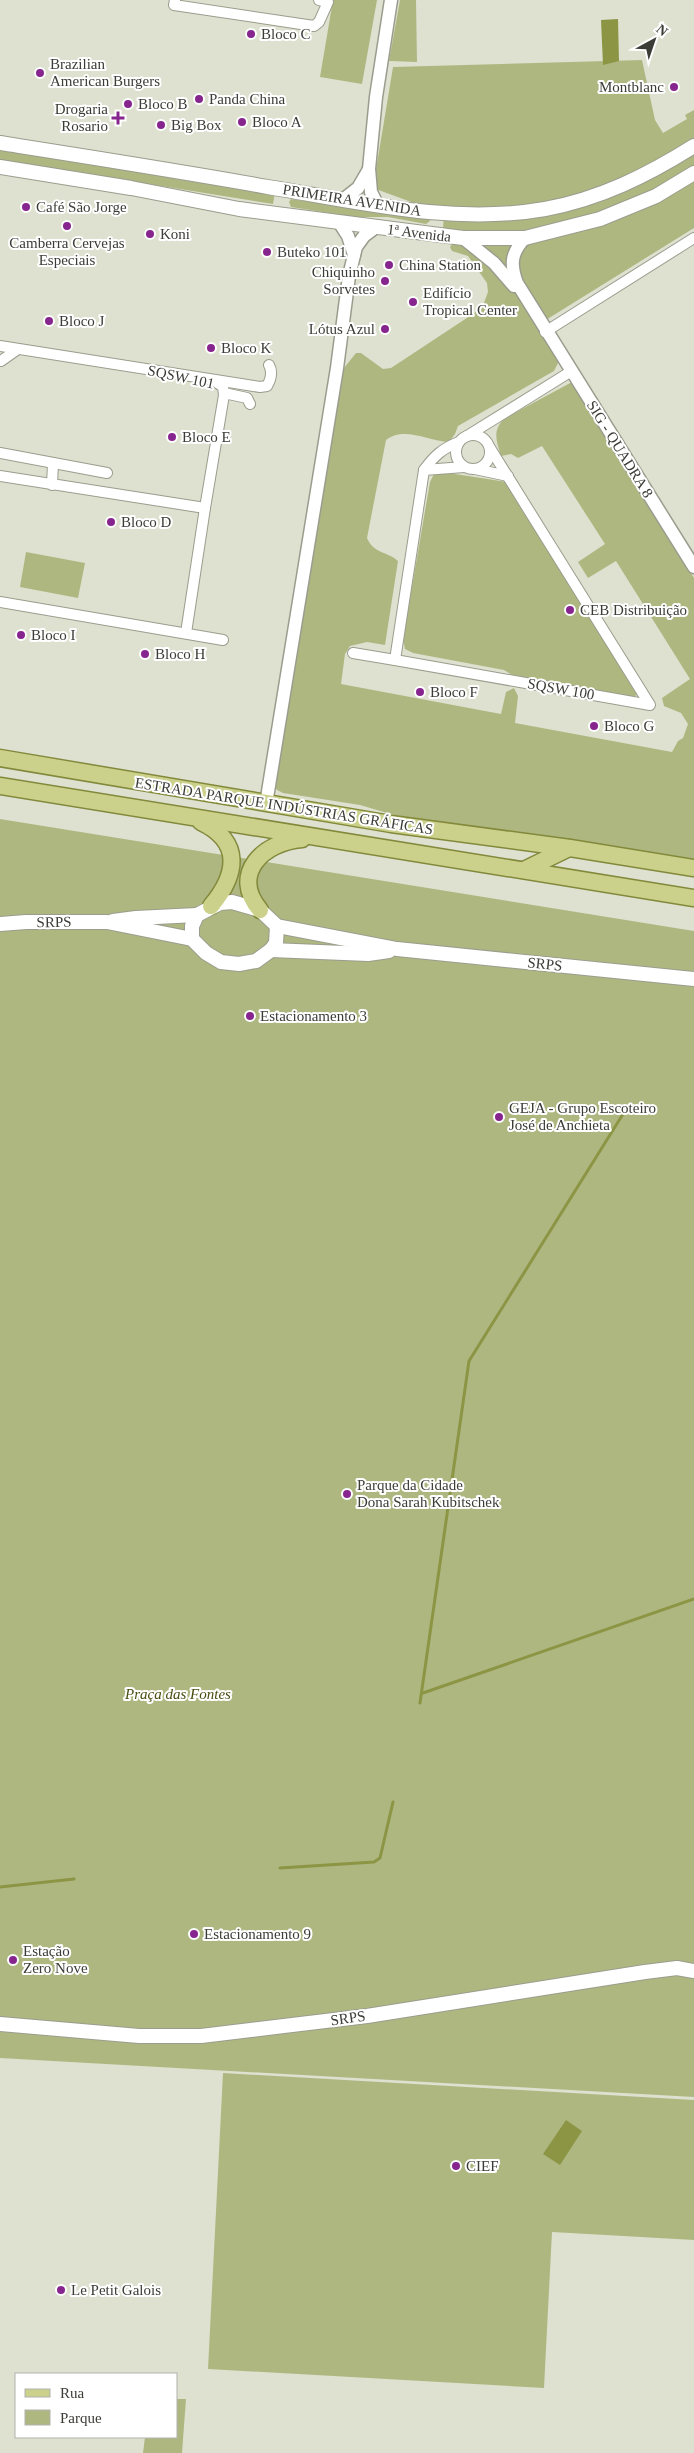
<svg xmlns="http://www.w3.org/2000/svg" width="694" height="2453" font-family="Georgia,serif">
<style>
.green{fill:#afb781}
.water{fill:#8c9544}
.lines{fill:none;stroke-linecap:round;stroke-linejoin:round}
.stream{stroke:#8c9544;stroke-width:3}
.minor-casing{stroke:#9a9d8d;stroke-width:12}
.tertiary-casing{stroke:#9a9d8d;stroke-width:15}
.secondary-casing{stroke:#9a9d8d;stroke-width:16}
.primary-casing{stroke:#82893b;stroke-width:19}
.minor{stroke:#fff;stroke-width:10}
.tertiary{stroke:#fff;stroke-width:12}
.secondary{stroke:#fff;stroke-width:14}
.primary{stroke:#cbd18b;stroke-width:16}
.poi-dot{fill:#87258f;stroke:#fff;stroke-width:2}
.labels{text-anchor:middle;stroke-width:4;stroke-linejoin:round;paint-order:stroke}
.poi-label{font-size:15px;fill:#3b3c36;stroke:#fff;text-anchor:start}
.street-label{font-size:15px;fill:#3b3c36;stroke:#fff}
.park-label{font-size:15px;font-style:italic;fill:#484d10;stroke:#fff}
</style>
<rect width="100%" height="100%" fill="#dee1d0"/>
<!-- green -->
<g class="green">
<polygon points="333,0 377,0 362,84 320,77"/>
<polygon points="400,0 416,0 417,62 389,61"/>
<polygon points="642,60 655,120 663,133 687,119 685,115 694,110 694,228 541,323 482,247 443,228 444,214 373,188 393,67"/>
<polygon points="0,147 275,192 273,204 0,160"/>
<polygon points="291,199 429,218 430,221 426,224 388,217 355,217 291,207 289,202"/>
<path d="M453,243C496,243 539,328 559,361L554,371L458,426L455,434L449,442C428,441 404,426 386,440L367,538C374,554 387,551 398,561L385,645L367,642L350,646L345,654L341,684L501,714L506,692L514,688L518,696L515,723L672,752L678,741L683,738L688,724L681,713L664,706L662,698L690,679L616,561L588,578L578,562L605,544L542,446L518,458L511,454L501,456C496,440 492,430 505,418L572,382L694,578V862L394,815L360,805L283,793L277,790L273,784L340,373L356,353H361L383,369L391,368L482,308L488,292L487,283L468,256L452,251L450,247Z"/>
<polygon points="442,472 507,482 637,691 637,695 630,698 517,678 504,670 413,653 405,649 403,639 430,482 434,474"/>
<polygon points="26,552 85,563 78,598 20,587"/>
<polygon points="0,819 694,931 694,2097 0,2058"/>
<polygon points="223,2073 694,2100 694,2240 552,2232 544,2388 208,2369"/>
<polygon points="176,2399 186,2399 182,2453 143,2453 145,2437 176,2437"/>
</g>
<!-- water -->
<g class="water">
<polygon points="618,19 619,61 603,65 601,20"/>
<polygon points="566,2120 582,2131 560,2165 543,2154"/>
</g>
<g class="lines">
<!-- stream -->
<g class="stream">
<polyline points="423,1693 694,1599"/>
<polyline points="420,1703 469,1361 628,1106"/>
<polyline points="280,1868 374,1862 380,1858 393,1802"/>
<polyline points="0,1887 74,1879"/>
</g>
<defs>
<g id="minor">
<polyline points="175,0 174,5 314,26 319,22 328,2 319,0"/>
<polyline points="545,332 694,238"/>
<path d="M0,346L260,387L267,386C271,379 273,372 269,365"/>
<polyline points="1,361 18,349"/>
<polyline points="224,393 247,398 250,404"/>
<circle cx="473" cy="452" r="17"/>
<polyline points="467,436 570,372"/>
<path d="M459,442C443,448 434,456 424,470L395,660L650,705L490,448"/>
<polyline points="0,453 107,473"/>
<polyline points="475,469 508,476"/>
<polyline points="424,470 464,467"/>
<polyline points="0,476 205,508 224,395 223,387 216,382"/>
<polyline points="52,485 53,463"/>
<polyline points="0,602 223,640"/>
<polyline points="186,633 205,508"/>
<polyline points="353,653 395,660"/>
</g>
<g id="tertiary">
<polyline points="344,199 358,188 368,171"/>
<polyline points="377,204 371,192 369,169 376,97 391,0"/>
<polyline points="339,222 348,236 354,255"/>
<polyline points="463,238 494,263 514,286"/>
<path d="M525,238C511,253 510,264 517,283L694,567"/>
<polyline points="266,804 337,368 349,276 356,247 364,236 376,227"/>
</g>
<g id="secondary">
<path d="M0,143C89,157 179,171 268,187C359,202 454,225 545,209C600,199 648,175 694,146"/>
<polyline points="0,167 131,188 239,209 463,238 525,238 600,219 656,196 694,173"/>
<polyline points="113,921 136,918 197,915"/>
<polyline points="0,924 26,922 107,922 192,939 206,953 221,962 239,964 256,961 271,950 276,943 277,926"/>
<polyline points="192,939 192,926 197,915 220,903 232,902 260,910 277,926 397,949 694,979"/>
<polyline points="271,950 368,954 389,951"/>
<polyline points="0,2024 139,2036 201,2036 367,2016 645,1972 677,1968 694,1971"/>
</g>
<g id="primary">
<polyline points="0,758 391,824 570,848 694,868"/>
<polyline points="0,786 694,898"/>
<path d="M201,822C243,842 237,875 211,906"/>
<polyline points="524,870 569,848"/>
<path d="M260,910C230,874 263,842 302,839"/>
</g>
</defs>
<!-- minor casing -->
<use href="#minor" class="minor-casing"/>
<!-- tertiary casing -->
<use href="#tertiary" class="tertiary-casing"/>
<!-- secondary casing -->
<use href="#secondary" class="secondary-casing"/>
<!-- primary casing -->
<use href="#primary" class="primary-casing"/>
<!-- minor -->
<use href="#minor" class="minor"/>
<!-- tertiary -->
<use href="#tertiary" class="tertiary"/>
<!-- secondary -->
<use href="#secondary" class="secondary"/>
<!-- primary -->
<use href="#primary" class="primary"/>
</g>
<!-- markers -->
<g class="poi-dot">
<circle cx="251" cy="34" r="5"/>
<circle cx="40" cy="73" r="5"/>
<circle cx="674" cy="87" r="5"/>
<circle cx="199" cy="99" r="5"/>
<circle cx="128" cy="104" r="5"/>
<path d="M115.5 110.5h5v5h5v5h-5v5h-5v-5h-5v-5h5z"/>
<circle cx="242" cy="122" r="5"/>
<circle cx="161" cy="125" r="5"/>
<circle cx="26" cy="207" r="5"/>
<circle cx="67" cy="226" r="5"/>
<circle cx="150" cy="234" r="5"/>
<circle cx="267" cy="252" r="5"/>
<circle cx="389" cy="265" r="5"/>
<circle cx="385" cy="281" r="5"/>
<circle cx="413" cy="302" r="5"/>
<circle cx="49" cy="321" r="5"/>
<circle cx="385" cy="329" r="5"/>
<circle cx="211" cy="348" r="5"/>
<circle cx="172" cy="437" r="5"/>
<circle cx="111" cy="522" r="5"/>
<circle cx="570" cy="610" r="5"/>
<circle cx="21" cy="635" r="5"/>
<circle cx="145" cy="654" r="5"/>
<circle cx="420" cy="692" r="5"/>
<circle cx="594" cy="726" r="5"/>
<circle cx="250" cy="1016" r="5"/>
<circle cx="499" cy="1117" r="5"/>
<circle cx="347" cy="1494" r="5"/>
<circle cx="194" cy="1934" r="5"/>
<circle cx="13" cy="1960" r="5"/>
<circle cx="456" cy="2166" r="5"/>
<circle cx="61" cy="2290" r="5"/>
</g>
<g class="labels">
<!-- poi labels -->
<g class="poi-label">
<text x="261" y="39">Bloco C</text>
<text x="50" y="69">Brazilian<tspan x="50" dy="17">American Burgers</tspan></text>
<text x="664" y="92" text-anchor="end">Montblanc</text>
<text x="209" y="104">Panda China</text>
<text x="138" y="109">Bloco B</text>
<text x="108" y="114" text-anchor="end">Drogaria<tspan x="108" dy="17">Rosario</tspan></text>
<text x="252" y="127">Bloco A</text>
<text x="171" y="130">Big Box</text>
<text x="36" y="212">Café São Jorge</text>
<text x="160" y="239">Koni</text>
<text x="67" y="248" text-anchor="middle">Camberra Cervejas<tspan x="67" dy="17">Especiais</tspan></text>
<text x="277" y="257">Buteko 101</text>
<text x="399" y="270">China Station</text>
<text x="375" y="277" text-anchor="end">Chiquinho<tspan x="375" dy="17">Sorvetes</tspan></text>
<text x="423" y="298">Edifício<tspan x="423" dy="17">Tropical Center</tspan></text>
<text x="59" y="326">Bloco J</text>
<text x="375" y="334" text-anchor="end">Lótus Azul</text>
<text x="221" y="353">Bloco K</text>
<text x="182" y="442">Bloco E</text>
<text x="121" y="527">Bloco D</text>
<text x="580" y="615">CEB Distribuição</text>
<text x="31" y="640">Bloco I</text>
<text x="155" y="659">Bloco H</text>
<text x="430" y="697">Bloco F</text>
<text x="604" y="731">Bloco G</text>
<text x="260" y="1021">Estacionamento 3</text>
<text x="509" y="1113">GEJA - Grupo Escoteiro<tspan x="509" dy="17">José de Anchieta</tspan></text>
<text x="357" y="1490">Parque da Cidade<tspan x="357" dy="17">Dona Sarah Kubitschek</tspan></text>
<text x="204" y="1939">Estacionamento 9</text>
<text x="23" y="1956">Estação<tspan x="23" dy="17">Zero Nove</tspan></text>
<text x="466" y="2171">CIEF</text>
<text x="71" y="2295">Le Petit Galois</text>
</g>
<!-- street labels -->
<g class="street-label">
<text transform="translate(352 200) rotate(9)" y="5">PRIMEIRA AVENIDA</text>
<text transform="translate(419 233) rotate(7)" y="5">1ª Avenida</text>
<text transform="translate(181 377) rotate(12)" y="5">SQSW 101</text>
<text transform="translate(620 449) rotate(58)" y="5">SIG - QUADRA 8</text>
<text transform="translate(561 689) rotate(10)" y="5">SQSW 100</text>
<text transform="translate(284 806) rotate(9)" y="5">ESTRADA PARQUE INDÚSTRIAS GRÁFICAS</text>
<text transform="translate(54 922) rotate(-1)" y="5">SRPS</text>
<text transform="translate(545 964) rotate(6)" y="5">SRPS</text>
<text transform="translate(348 2018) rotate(-8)" y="5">SRPS</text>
</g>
<!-- park labels -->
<g class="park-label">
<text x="178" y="1699">Praça das Fontes</text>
</g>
</g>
<!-- legend -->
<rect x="15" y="2373" width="162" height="65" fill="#ffffff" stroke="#b1b1af"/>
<rect x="25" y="2389" width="25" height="8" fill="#cbd18b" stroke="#b1b1af"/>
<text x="60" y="2398" font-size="15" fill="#3b3c36">Rua</text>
<rect x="25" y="2410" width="25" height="15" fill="#afb781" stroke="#b1b1af"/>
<text x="60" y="2423" font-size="15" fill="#3b3c36">Parque</text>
<!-- north arrow -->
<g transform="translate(654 40) rotate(40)" stroke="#ffffff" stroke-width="4" paint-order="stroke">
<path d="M0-4L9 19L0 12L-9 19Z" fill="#3b3c36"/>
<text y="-8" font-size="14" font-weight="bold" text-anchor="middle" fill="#3b3c36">N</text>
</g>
</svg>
